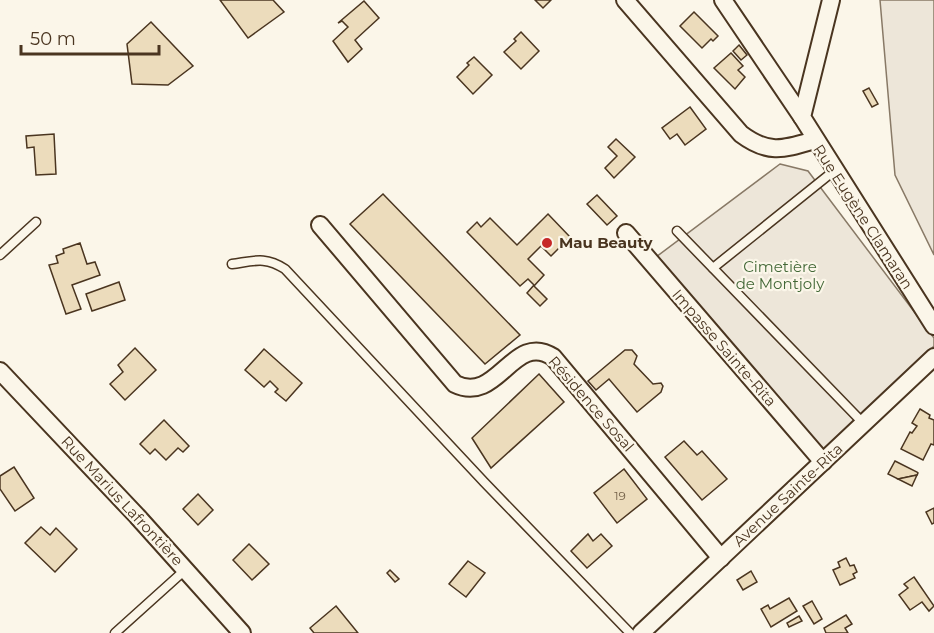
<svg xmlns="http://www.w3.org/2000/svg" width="934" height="633" font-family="Montserrat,sans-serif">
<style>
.green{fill:#ede6d9;stroke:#887966;stroke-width:1.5}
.building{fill:#ecdcbc;stroke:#4a3520;stroke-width:1.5}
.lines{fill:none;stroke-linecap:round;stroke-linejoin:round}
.lane-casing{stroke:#4a3520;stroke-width:11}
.street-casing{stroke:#4a3520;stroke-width:20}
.lane{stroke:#fbf6e9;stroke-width:8}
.street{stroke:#fbf6e9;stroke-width:16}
.poi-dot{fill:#c62828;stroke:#fbf6e9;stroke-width:2}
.labels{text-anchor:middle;stroke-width:4.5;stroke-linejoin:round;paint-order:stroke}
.number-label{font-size:12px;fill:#725f47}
.street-label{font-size:15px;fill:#4a3520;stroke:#fbf6e9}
.poi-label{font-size:15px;font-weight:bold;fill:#4a3520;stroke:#fbf6e9;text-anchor:start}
.park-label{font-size:15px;fill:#436837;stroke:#fbf6e9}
</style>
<rect width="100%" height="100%" fill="#fbf6e9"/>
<!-- green -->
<g class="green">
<polygon points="880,0 934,0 934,255 895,175"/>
<polygon points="780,164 808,171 934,338 934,346 819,457 656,257"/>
</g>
<!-- building -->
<g class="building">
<polygon points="220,0 273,0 284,12 248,38"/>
<polygon points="535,0 551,0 543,8"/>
<polygon points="364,1 379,18 355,40 362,49 348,62 333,41 348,27 342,21 338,23"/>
<polygon points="694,12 718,36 713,41 711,39 702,48 680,26"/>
<polygon points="151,22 193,66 168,85 132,84 127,44"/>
<polygon points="521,32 539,51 521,69 504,52 516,41 514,39"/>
<polygon points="739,45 747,55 741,60 733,51"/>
<polygon points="731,53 743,66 738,70 745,77 735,89 714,68"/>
<polygon points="474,57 492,75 473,94 457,77 469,65 467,63"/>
<polygon points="869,88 878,104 872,107 863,91"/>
<polygon points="690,107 706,129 685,145 677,134 670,139 662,128"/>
<polygon points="54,134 56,174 36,175 34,147 27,148 26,136"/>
<polygon points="616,139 635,157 614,178 605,168 617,156 608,147"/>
<polygon points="383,194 520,335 485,364 350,224"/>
<polygon points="597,195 617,216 607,225 587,204"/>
<polygon points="548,214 570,237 551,256 541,246 528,259 544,275 534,286 547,299 540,306 527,293 534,285 528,279 520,286 467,232 477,222 481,227 490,218 517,245"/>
<polygon points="80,243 87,264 95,262 100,275 72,285 81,309 66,314 49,265 58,263 56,256 64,253 63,249"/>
<polygon points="119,282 125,300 92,311 86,294"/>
<polygon points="135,348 156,370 125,400 110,384 123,372 118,365"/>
<polygon points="264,349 302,383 286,401 275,392 278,389 270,381 264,387 245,370"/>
<polygon points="625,350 632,350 637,356 634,364 653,384 661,383 663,386 661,392 637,412 609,379 596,390 588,381"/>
<polygon points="539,374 564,402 491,468 472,438"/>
<polygon points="920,409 930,415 929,418 934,420 934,445 931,444 923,460 901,449 910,432 912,433 917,426 912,423"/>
<polygon points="164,420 189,446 183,452 178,448 166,460 155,449 150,454 140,444"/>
<polygon points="684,441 697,455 702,451 727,479 702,500 665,457"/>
<polygon points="895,461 917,472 918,473 917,475 898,479 888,474"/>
<polygon points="14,467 34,498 15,511 0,489 0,476"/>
<polygon points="624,469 647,499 617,523 594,493"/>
<polygon points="917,475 912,486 898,479"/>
<polygon points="198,494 213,510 198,525 183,509"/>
<polygon points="934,508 934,523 932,524 926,512"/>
<polygon points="41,527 50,535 56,528 77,549 55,572 25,543"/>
<polygon points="588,534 593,541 601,534 612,546 587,568 571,551"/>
<polygon points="249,544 269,564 252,580 233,560"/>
<polygon points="846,558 850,566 854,565 857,572 853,574 855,578 840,585 833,570 840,567 838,562"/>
<polygon points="468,561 485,573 466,597 449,584"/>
<polygon points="390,570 399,579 395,582 387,573"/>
<polygon points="751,571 757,582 743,590 737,580"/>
<polygon points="914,577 934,606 929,611 922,602 910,610 899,595 908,588 904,584"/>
<polygon points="789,598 797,611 771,627 761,609 768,605 770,609"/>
<polygon points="812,601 822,619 814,624 803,606"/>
<polygon points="336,606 358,633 314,633 310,628"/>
<polygon points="846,615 852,624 845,628 848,633 826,633 824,628"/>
<polygon points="799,616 802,621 789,627 787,623"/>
</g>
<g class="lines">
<defs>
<g id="lane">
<polyline points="677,231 864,424"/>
<polyline points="0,255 36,222"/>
<path d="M232,264C254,261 265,256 285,269L484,482L630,633"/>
<polyline points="713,268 835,170"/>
<polyline points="115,633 185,570"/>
</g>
<g id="street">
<path d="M625,0L741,134C769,155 784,149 815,140"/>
<polyline points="723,0 802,117"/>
<polyline points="831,0 802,117 934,326"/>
<path d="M320,225L455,384C498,405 513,331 553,357L721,558"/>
<polyline points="626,233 823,462"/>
<polyline points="0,371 137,516 242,633"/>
<polyline points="641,633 934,357"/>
</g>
</defs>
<!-- lane casing -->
<use href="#lane" class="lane-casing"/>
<!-- street casing -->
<use href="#street" class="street-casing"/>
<!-- lane -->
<use href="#lane" class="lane"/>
<!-- street -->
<use href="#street" class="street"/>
</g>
<!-- markers -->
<circle class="poi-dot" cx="547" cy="243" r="6"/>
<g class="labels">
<!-- number labels -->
<g class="number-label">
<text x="620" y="500">19</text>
</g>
<!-- street labels -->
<g class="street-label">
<text transform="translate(863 217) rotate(57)" y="5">Rue Eugène Clamaran</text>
<text transform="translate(724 348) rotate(49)" y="5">Impasse Sainte-Rita</text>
<text transform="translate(591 404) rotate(49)" y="5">Résidence Sosal</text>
<text transform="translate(788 495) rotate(-43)" y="5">Avenue Sainte-Rita</text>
<text transform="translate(122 501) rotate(47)" y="5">Rue Marius Lafrontière</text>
</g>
<!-- poi labels -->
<g class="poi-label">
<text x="559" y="248">Mau Beauty</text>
</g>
<!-- park labels -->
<g class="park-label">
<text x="780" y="272">Cimetière<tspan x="780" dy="17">de Montjoly</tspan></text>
</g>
</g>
<!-- scale -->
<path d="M21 45v9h138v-9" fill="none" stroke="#4a3520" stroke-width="3"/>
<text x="30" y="45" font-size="18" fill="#4a3520" stroke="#fbf6e9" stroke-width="4.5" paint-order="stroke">50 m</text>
</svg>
